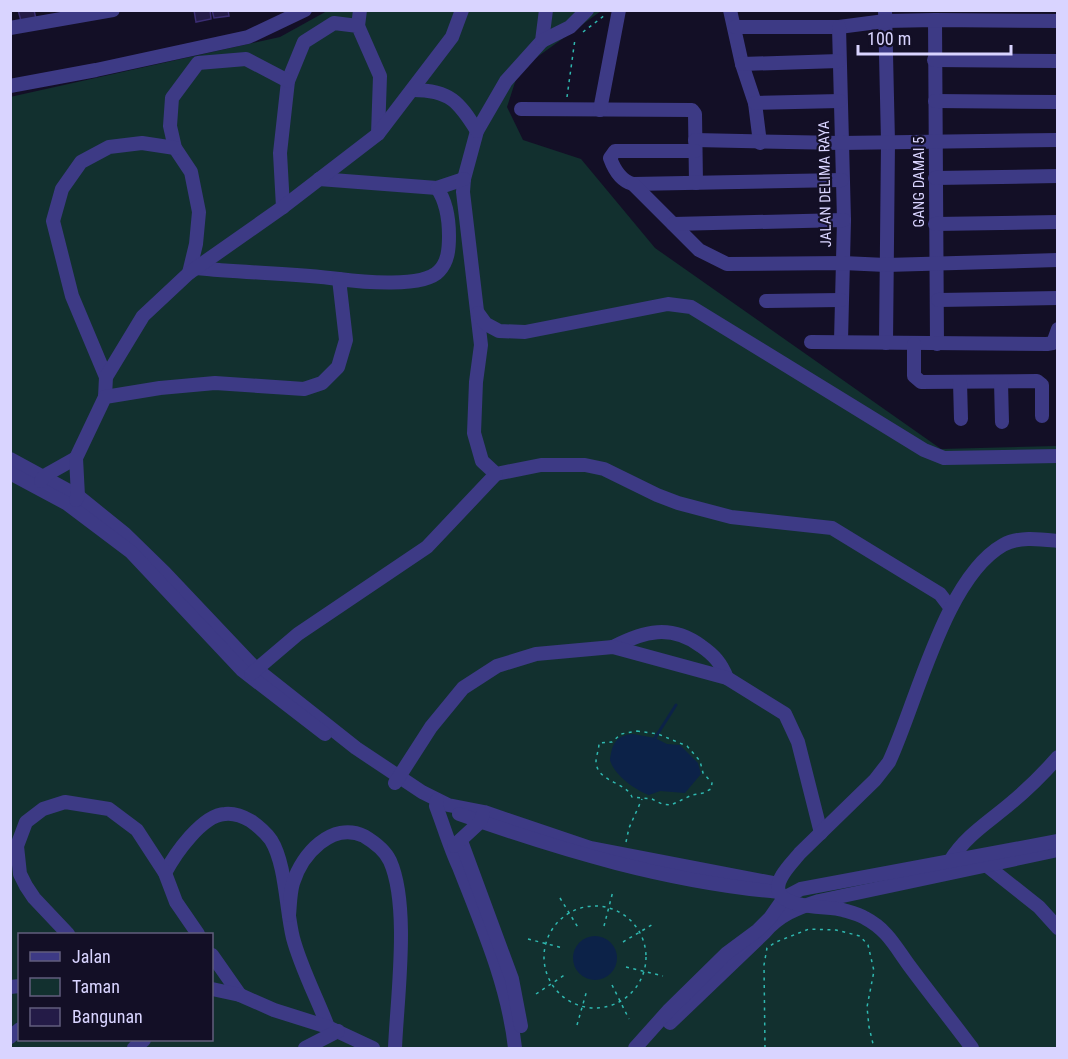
<svg xmlns="http://www.w3.org/2000/svg" width="1068" height="1059" font-family="'Roboto Condensed',sans-serif">
<style>
.green{fill:#12302f;fill-rule:evenodd}
.water{fill:#0c2248}
.lines{fill:none;stroke-linecap:round;stroke-linejoin:round}
.stream{stroke:#0c2248;stroke-width:3}
.building{fill:#241b47;stroke:#3b2d73;stroke-width:1.5}
.path{stroke:#2fb8b0;stroke-width:1.5;stroke-dasharray:3 4.5;stroke-linecap:butt}
.minor{stroke:#3d3a85;stroke-width:14}
.labels{text-anchor:middle;stroke-width:4.5;stroke-linejoin:round;paint-order:stroke}
.street-label{font-size:15px;fill:#d9d4ff;stroke:#130f26}
</style>
<rect width="100%" height="100%" fill="#130f26"/>
<!-- green -->
<path class="green" d="M327,11H601L526,65L516,79L507,107L523,140L581,159L655,248L941,449L1057,446V1048H11L10,97L280,37ZM20,934H212V1040H20Z"/>
<!-- water -->
<g class="water">
<path d="M633,734L655,738L667,744L680,745L698,763L701,774L685,793L660,791L649,795C635,790 614,775 610,760C612,744 616,735 633,734Z"/>
<circle cx="595" cy="958" r="22"/>
</g>
<g class="lines">
<!-- stream -->
<polyline class="stream" points="655,738 676,705"/>
</g>
<!-- building -->
<g class="building">
<polygon points="18,10 34,10 36,19 21,21"/>
<polygon points="194,10 210,10 211,19 196,22"/>
<polygon points="212,10 228,10 229,16 214,18"/>
</g>
<g class="lines">
<!-- path -->
<g class="path">
<polyline points="583,32 605,15"/>
<polyline points="567,97 575,39"/>
<path d="M637,731L658,734L687,746L700,761L703,773L712,783L711,789L703,793L692,795L671,805L662,804L652,799L632,797C626,782 597,782 596,762C596,756 599,750 599,743L612,742L621,734Z"/>
<polyline points="626,842 629,828 642,799"/>
<polyline points="560,898 579,929"/>
<circle cx="595" cy="957" r="51"/>
<polyline points="604,926 613,891"/>
<polyline points="528,939 563,948"/>
<polyline points="623,942 655,923"/>
<polyline points="626,967 663,976"/>
<polyline points="612,985 629,1019"/>
<polyline points="536,994 566,974"/>
<polyline points="577,1025 587,990"/>
<polyline points="765,1048 764,965 767,948 776,942 809,929 836,930 860,936 868,945 874,971 867,1007 869,1027 874,1048"/>
</g>
<!-- minor -->
<g class="minor">
<polyline points="546,10 542,41 506,81 477,131 464,179 463,192 481,345 476,382 474,433 482,461 496,474 541,465 585,465 604,469 657,495 678,503 731,517 832,528 940,594 950,607"/>
<polyline points="730,10 742,64 755,103 760,143"/>
<polyline points="885,10 888,142 886,343"/>
<polyline points="935,20 937,344"/>
<polyline points="358,26 360,10"/>
<polyline points="735,27 839,27 885,21 935,20 1058,21"/>
<polyline points="839,27 844,220 841,341"/>
<polyline points="10,28 113,10"/>
<polyline points="542,41 570,27 587,10"/>
<polyline points="934,60 1058,61"/>
<polyline points="742,64 839,61"/>
<polyline points="10,86 96,70 248,37 305,10"/>
<path d="M413,90C450,90 459,102 477,131"/>
<polyline points="935,101 1058,102"/>
<polyline points="755,103 840,101"/>
<polyline points="521,109 692,110 695,114 696,183"/>
<polyline points="600,110 619,10"/>
<polyline points="695,140 841,143 1058,140"/>
<path d="M695,151H615L610,158C614,169 621,181 633,184L842,180"/>
<polyline points="935,178 1058,176"/>
<polyline points="319,179 437,188"/>
<polyline points="633,184 699,250 727,264 843,263 886,265 1058,260"/>
<polyline points="283,207 280,153 288,81 304,42 334,23 358,26 380,76 378,134"/>
<polyline points="673,224 844,220"/>
<polyline points="935,224 1058,222"/>
<path d="M196,268C244,273 292,273 339,279"/>
<polyline points="189,273 196,244 199,212 191,172 175,148 170,126 172,98 198,63 246,59 288,81"/>
<polyline points="938,300 1058,298"/>
<polyline points="766,301 841,300"/>
<polyline points="478,313 486,324 499,331 525,332 668,304 691,307 924,450 944,458 1058,456"/>
<polyline points="811,342 1047,344 1053,343 1058,329"/>
<polyline points="914,344 914,376 921,382 1037,381 1042,385 1042,416"/>
<polyline points="106,377 72,296 53,221 62,189 81,162 109,147 142,143 175,148"/>
<polyline points="960,382 961,419"/>
<polyline points="1001,382 1002,422"/>
<polyline points="105,397 106,377 143,316 189,273 283,207 378,134 452,37 462,10"/>
<polyline points="10,459 78,496 125,534 165,573 255,668 356,748 422,792 448,805 484,812 590,848 778,884"/>
<polyline points="10,473 66,503 131,552 242,670 325,734"/>
<polyline points="41,481 44,476 76,458"/>
<path d="M76,500L78,496L76,458L105,397L160,388L215,383L304,389L322,383L338,367L346,340L339,279C361,282 424,288 439,271C448,262 449,249 449,236C449,220 446,201 437,188L464,179"/>
<path d="M613,647C644,631 671,624 701,646C714,655 721,663 727,678"/>
<polyline points="251,674 298,634 427,547 496,474"/>
<polyline points="395,783 431,727 463,688 497,666 536,654 613,647 727,678 785,714 798,742 821,833"/>
<path d="M437,800L436,806C444,827 450,848 459,867C482,926 508,985 515,1048"/>
<path d="M459,814C564,851 668,882 779,892"/>
<polyline points="461,841 512,979 521,1026"/>
<polyline points="454,846 480,822 483,814"/>
<path d="M950,861C965,836 990,821 1011,803C1028,789 1043,774 1058,757"/>
<polyline points="986,865 1039,907 1058,928"/>
<path d="M165,873C175,854 202,815 225,814C233,813 244,817 251,821C258,826 266,833 271,840C286,864 286,910 293,938C301,968 317,998 328,1027"/>
<path d="M289,915C290,905 290,893 293,883C302,854 332,821 364,836C374,842 385,850 390,861C410,906 397,998 395,1048"/>
<polyline points="68,934 34,898 26,886 20,874 17,846 26,822 43,809 65,802 109,809 137,830 165,873 176,902 198,934"/>
<polyline points="212,955 240,995"/>
<polyline points="10,987 20,986"/>
<polyline points="212,989 240,995 274,1010 328,1027 373,1048"/>
<path d="M670,1023L764,933C779,915 797,908 819,901L1058,850"/>
<polyline points="10,1037 20,1029"/>
<polyline points="134,1048 144,1040"/>
<polyline points="305,1048 338,1031"/>
<polyline points="635,1048 669,1010 727,953 758,930 770,918 784,898 801,889 1058,841"/>
<path d="M972,1048C952,1021 931,995 911,968C896,948 888,930 865,918C859,914 850,912 843,910C828,906 786,909 779,892C774,879 793,862 800,853L875,780L889,762C917,702 945,578 1003,545C1019,536 1040,539 1058,541"/>
</g>
</g>
<g class="labels">
<!-- street labels -->
<g class="street-label">
<text transform="translate(919 182) rotate(-90)" y="5">GANG DAMAI 5</text>
<text transform="translate(825 184) rotate(-91)" y="5">JALAN DELIMA RAYA</text>
</g>
</g>
<!-- border -->
<rect width="1068" height="1059" fill="none" stroke="#d9d4ff" stroke-width="24"/>
<!-- legend -->
<rect x="18" y="933" width="195" height="108" fill="#130f26" stroke="#625e7d" stroke-width="1.5"/>
<rect x="30" y="952" width="30" height="9" fill="#3d3a85" stroke="#625e7d" stroke-width="1.5"/>
<text x="72" y="963" font-size="18" fill="#d9d4ff">Jalan</text>
<rect x="30" y="978" width="30" height="18" fill="#12302f" stroke="#625e7d" stroke-width="1.5"/>
<text x="72" y="993" font-size="18" fill="#d9d4ff">Taman</text>
<rect x="30" y="1008" width="30" height="18" fill="#241b47" stroke="#625e7d" stroke-width="1.5"/>
<text x="72" y="1023" font-size="18" fill="#d9d4ff">Bangunan</text>
<!-- scale -->
<path d="M858 45v9h153v-9" fill="none" stroke="#d9d4ff" stroke-width="3"/>
<text x="867" y="45" font-size="18" fill="#d9d4ff" stroke="#130f26" stroke-width="4.5" paint-order="stroke">100 m</text>
</svg>
